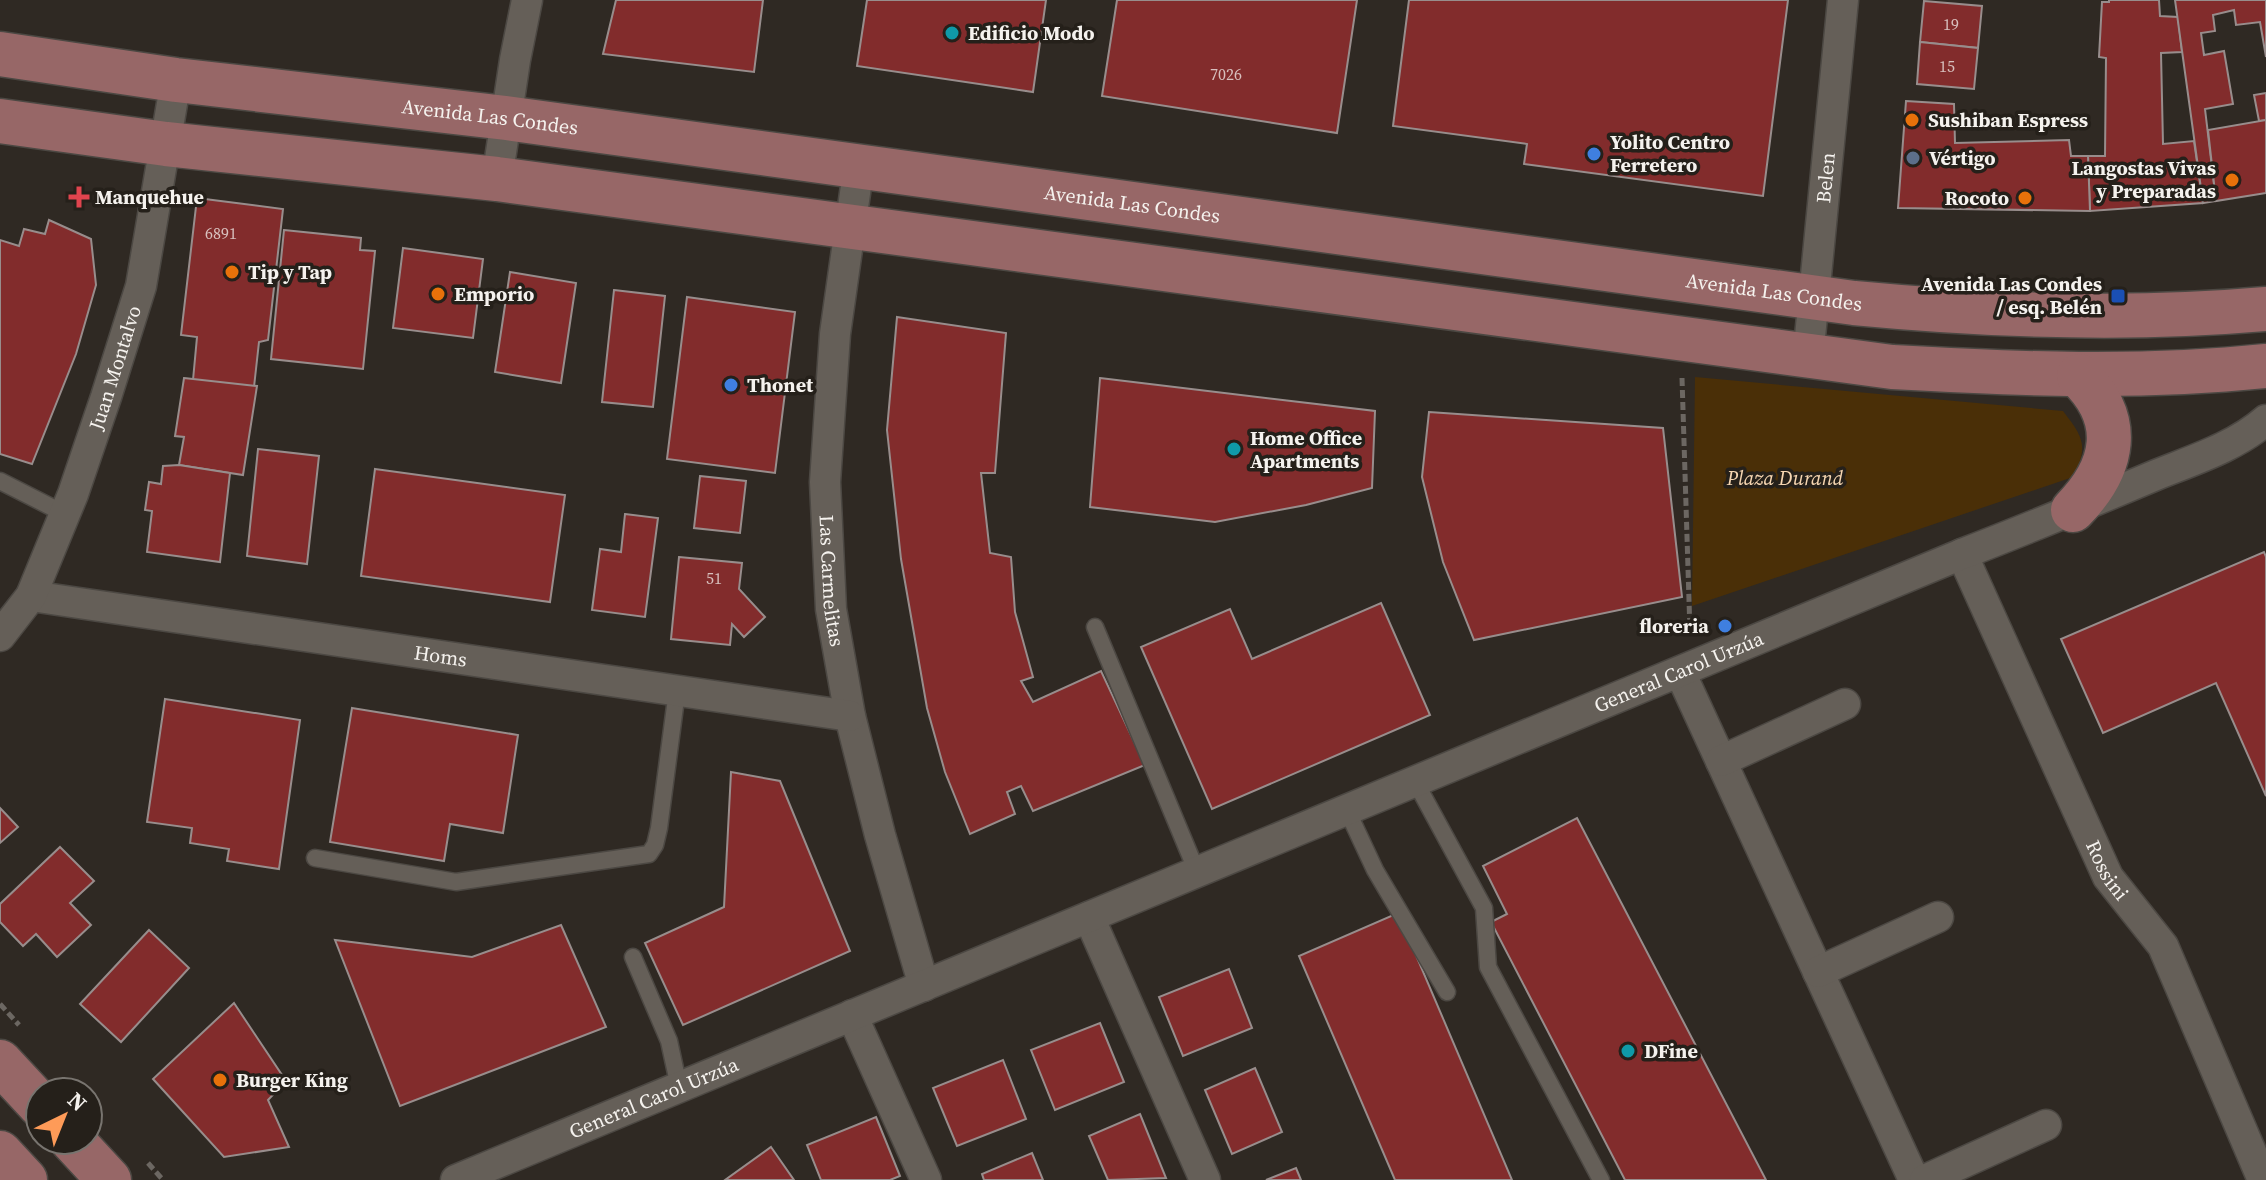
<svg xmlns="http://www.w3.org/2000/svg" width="2266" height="1180" font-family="'Source Serif 4',serif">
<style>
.green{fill:#4a2f07}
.building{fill:#822c2c;stroke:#988d8c;stroke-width:2}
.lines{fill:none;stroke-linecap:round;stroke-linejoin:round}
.lane-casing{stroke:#4c4843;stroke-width:19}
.street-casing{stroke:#4c4843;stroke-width:33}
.primary-casing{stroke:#4c4843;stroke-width:47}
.path{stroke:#6c6762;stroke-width:5;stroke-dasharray:8 4;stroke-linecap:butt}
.lane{stroke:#655f58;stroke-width:16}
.street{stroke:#655f58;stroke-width:30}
.primary{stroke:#976767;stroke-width:44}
.culture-dot{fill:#0f9aa8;stroke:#25201a;stroke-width:3}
.food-dot{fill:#e8710a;stroke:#25201a;stroke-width:3}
.shop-dot{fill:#3f7fe0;stroke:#25201a;stroke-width:3}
.service-dot{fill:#5c6f8a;stroke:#25201a;stroke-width:3}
.health-dot{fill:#e0444e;stroke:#25201a;stroke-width:3}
.transit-dot{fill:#1a4fb4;stroke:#25201a;stroke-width:3}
.labels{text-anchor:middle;stroke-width:7;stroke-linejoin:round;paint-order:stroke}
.number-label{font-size:16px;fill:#d8c0be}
.poi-label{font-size:20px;font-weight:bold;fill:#f5f2ee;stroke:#25201a;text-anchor:start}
.street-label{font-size:20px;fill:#f5f2ee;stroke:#25201a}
.park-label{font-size:20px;font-style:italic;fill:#f7d7b2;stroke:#25201a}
</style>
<rect width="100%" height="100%" fill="#2f2923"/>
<!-- green -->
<path class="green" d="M1695,377L2063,411C2083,437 2089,446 2073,477L1692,606Z"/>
<!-- building -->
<g class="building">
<polygon points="616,0 763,0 754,72 603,54"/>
<polygon points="867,0 1046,0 1033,92 857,66"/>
<polygon points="1117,0 1357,0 1337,133 1102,96"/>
<polygon points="1409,0 1788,0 1763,196 1524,164 1527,144 1393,126"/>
<polygon points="2109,0 2159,0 2160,16 2178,17 2182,52 2161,53 2163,144 2194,141 2203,203 2090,211 2088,156 2105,156 2106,58 2099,57 2102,2 2109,2"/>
<polygon points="2175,0 2266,0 2266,57 2260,22 2236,25 2234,10 2213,15 2215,31 2201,33 2204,55 2224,51 2233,104 2205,109 2216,201 2203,203"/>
<polygon points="1924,1 1982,6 1978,48 1920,42"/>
<polygon points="1920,42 1978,48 1974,89 1917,84"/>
<polygon points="2266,93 2266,120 2259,121 2254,95"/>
<polygon points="1906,101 1954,104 1955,143 2069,140 2071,156 2088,156 2090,211 1898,208"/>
<polygon points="2266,120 2266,193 2216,201 2208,130"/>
<polygon points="197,198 283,209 268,340 259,342 254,387 193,380 197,337 181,335"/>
<polygon points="49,220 91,239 96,285 76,354 32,464 0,454 0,240 19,246 24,229 45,234"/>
<polygon points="284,230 361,238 360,250 375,251 363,369 271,359"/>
<polygon points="403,248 483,259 473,338 393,328"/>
<polygon points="510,272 576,283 561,383 495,372"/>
<polygon points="614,290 665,296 653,407 602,402"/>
<polygon points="687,297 795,312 775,473 667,459"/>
<polygon points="897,317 1006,333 995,473 981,473 990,553 1011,557 1015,612 1033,677 1021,681 1033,702 1101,671 1145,765 1033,811 1021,786 1007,792 1015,814 970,834 945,772 927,708 901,559 887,430"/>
<polygon points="184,378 257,386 243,475 179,465 184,437 175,436"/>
<polygon points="1100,378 1375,411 1372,488 1306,505 1215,522 1090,507"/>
<polygon points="1429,412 1663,428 1682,597 1474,640 1443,562 1422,477"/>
<polygon points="258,449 319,456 307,564 247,556"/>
<polygon points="179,465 230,473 220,562 147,552 152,511 145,510 149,482 161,484 163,466"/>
<polygon points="375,469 565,495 550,602 361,576"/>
<polygon points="700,476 746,481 740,533 694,528"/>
<polygon points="625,514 658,518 645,617 592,610 600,549 621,552"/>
<polygon points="2264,552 2266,557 2266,796 2216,683 2103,733 2061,639"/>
<polygon points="679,557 742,563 739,589 765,617 744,637 732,624 730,645 671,639"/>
<polygon points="1381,603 1430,715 1212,809 1141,647 1230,609 1252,659"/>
<polygon points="165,699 300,720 279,869 227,861 229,849 190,843 192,828 147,822"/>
<polygon points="352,708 518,735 503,833 450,824 444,861 330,842"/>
<polygon points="731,772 780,781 850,951 683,1025 645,943 724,907"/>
<polygon points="0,808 18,827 0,843"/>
<polygon points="1577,818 1766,1180 1625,1180 1491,922 1507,914 1483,866"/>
<polygon points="60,847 94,881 70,903 91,925 57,957 36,934 23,946 0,922 0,904"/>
<polygon points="1398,913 1512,1180 1395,1180 1299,956"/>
<polygon points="561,925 606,1027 400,1106 335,940 472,957"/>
<polygon points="149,930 189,968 121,1042 80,1004"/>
<polygon points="1229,969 1252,1028 1183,1056 1159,997"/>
<polygon points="234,1003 286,1081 268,1100 289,1147 224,1157 153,1079"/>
<polygon points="1100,1023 1124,1082 1055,1110 1031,1050"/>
<polygon points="1003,1060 1026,1119 957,1146 933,1088"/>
<polygon points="1255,1068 1282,1132 1232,1154 1205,1090"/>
<polygon points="1140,1114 1166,1178 1108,1180 1089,1136"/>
<polygon points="876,1117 900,1176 890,1180 821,1180 807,1145"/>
<polygon points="771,1147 794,1180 725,1180"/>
<polygon points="1032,1153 1043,1180 984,1180 982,1174"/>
<polygon points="1296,1168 1301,1180 1266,1180"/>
</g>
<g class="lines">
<defs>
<g id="lane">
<polyline points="0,481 65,514"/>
<polyline points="1095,627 1197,872"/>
<polyline points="1415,781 1484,908 1488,967 1601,1180"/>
<polyline points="1347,810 1375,870 1447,992"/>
<polyline points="315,858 456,882 649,854 655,845 659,828 677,691"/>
<polyline points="633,957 669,1041 679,1087"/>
</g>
<g id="street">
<path id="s1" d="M859,165L835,334L825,482L831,609L850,716L880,835L924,986"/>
<polyline points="497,179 515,60 527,0"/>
<path id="s2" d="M1808,357L1843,0"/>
<path id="s3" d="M1962,554L2108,877L2163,946L2263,1180"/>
<path id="s4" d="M31,596L850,716"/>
<path id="s5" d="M0,636L31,596L73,494L106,397L141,286L176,80"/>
<polyline points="1680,672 1914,1180"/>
<polyline points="1721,761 1845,704"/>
<polyline points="1089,917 1205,1180"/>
<polyline points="1818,972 1938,917"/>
<polyline points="852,1015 926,1180"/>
<path id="s6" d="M456,1180L1962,554C2027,529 2092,502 2156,475C2193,460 2235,447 2266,420"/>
<polyline points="1925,1180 2046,1125"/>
</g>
<g id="primary">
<path id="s7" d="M0,54L176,80L506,118L1854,303C1991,316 2129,321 2266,309"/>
<path d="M0,121L166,144L497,179L1892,367C2017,374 2141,379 2266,366"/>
<path d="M2073,510C2115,467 2124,420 2079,376"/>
<polyline points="0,1062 40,1105"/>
<polyline points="72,1140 109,1180"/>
<polyline points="0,1153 25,1180"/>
</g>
</defs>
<!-- lane casing -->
<use href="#lane" class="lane-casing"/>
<!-- street casing -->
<use href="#street" class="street-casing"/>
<!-- primary casing -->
<use href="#primary" class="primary-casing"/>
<!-- path -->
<g class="path">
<polyline points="1682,378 1690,632"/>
<polyline points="0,1004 19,1025"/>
<polyline points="148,1163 163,1180"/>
</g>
<!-- lane -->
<use href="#lane" class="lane"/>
<!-- street -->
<use href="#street" class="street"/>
<!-- primary -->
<use href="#primary" class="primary"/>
</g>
<!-- markers -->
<g class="culture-dot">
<circle cx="952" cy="33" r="8"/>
<circle cx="1234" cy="449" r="8"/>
<circle cx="1628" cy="1051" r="8"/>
</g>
<g class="food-dot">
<circle cx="1912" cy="120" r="8"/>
<circle cx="2232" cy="180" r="8"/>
<circle cx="2025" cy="198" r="8"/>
<circle cx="232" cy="272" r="8"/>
<circle cx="438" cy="294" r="8"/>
<circle cx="220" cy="1080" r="8"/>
</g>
<g class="shop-dot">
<circle cx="1594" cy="154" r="8"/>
<circle cx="731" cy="385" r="8"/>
<circle cx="1725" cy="626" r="8"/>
</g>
<circle class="service-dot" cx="1913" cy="158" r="8"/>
<path class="health-dot" d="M75 185h8v8h8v8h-8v8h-8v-8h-8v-8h8z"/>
<rect class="transit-dot" x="2110" y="288" width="16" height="16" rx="4"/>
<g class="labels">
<!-- number labels -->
<g class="number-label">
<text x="1951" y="30">19</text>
<text x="1947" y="72">15</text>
<text x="1226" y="80">7026</text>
<text x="221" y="239">6891</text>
<text x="714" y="584">51</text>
</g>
<!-- poi labels -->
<g class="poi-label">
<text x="968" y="40">Edificio Modo</text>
<text x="1928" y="127">Sushiban Espress</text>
<text x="1610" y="149">Yolito Centro<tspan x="1610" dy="23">Ferretero</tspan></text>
<text x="1929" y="165">Vértigo</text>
<text x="2216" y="175" text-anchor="end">Langostas Vivas<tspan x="2216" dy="23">y Preparadas</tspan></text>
<text x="95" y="204">Manquehue</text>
<text x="2009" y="205" text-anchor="end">Rocoto</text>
<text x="248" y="279">Tip y Tap</text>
<text x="2102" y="291" text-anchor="end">Avenida Las Condes<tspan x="2102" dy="23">/ esq. Belén</tspan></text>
<text x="454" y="301">Emporio</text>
<text x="747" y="392">Thonet</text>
<text x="1250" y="445">Home Office<tspan x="1250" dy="23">Apartments</tspan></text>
<text x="1709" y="633" text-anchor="end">floreria</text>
<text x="1644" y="1058">DFine</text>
<text x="236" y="1087">Burger King</text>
</g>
<!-- street labels -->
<g class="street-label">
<text dy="7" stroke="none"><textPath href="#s7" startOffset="494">Avenida Las Condes</textPath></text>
<text dy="7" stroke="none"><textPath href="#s2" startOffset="180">Belen</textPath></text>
<text dy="7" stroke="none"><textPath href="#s7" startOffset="1142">Avenida Las Condes</textPath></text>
<text dy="7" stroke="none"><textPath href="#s7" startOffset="1790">Avenida Las Condes</textPath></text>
<text dy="7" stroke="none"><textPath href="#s5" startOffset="294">Juan Montalvo</textPath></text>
<text dy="7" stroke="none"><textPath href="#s1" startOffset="418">Las Carmelitas</textPath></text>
<text dy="7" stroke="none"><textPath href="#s4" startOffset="414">Homs</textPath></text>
<text dy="7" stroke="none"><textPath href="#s6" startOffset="1324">General Carol Urzúa</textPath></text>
<text dy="7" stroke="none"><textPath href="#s3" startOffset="348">Rossini</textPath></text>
<text dy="7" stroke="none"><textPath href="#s6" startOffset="214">General Carol Urzúa</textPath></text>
</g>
<!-- park labels -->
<g class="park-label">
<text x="1785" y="485">Plaza Durand</text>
</g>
</g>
<!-- north arrow -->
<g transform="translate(64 1116) rotate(43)"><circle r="38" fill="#25201a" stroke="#78746f" stroke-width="2"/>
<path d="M0-6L14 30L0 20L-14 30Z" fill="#fe9b58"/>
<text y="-12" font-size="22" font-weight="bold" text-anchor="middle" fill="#f5f2ee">N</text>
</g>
</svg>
